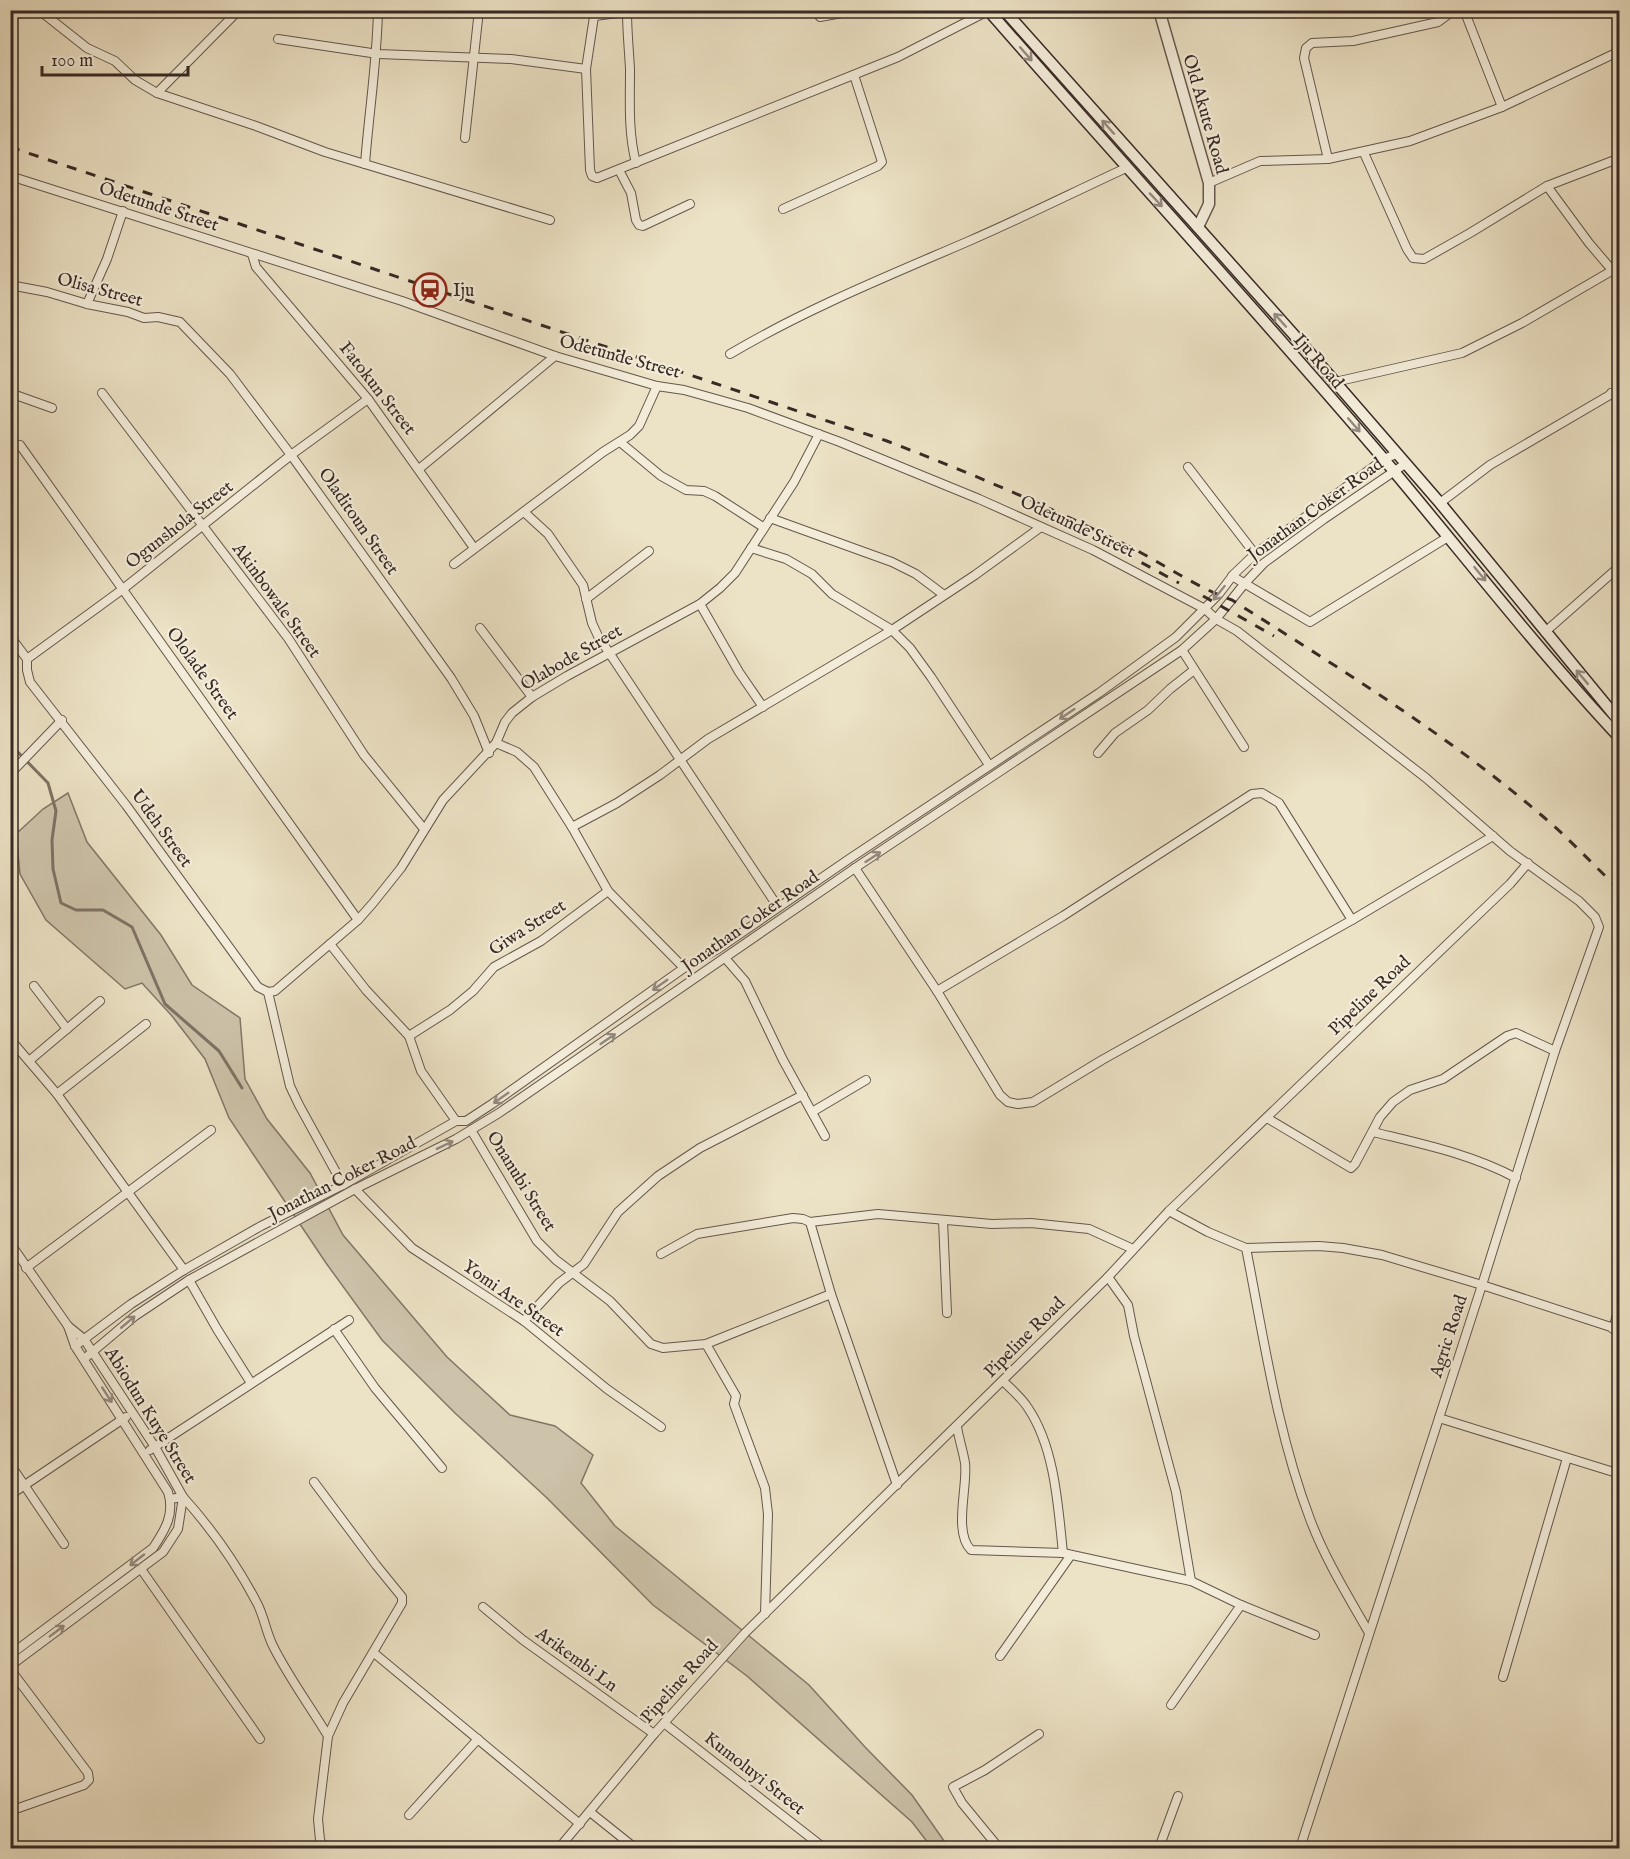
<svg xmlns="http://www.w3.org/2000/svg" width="1630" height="1859" font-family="'IM FELL English',serif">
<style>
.green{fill:#cdc3aa;stroke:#827668;stroke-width:1.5}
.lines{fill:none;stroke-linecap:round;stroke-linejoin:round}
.stream{stroke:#7e7265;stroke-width:3}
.minor-casing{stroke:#64574d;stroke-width:10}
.tertiary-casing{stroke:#64574d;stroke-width:13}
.secondary-casing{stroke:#372925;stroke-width:13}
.minor{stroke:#f3ecd9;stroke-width:8}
.tertiary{stroke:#f3ecd9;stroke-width:10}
.secondary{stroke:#f3ecd9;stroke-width:10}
.rail{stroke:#372925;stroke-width:3;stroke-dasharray:10 10;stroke-linecap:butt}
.oneway{stroke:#958a7f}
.labels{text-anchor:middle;stroke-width:4.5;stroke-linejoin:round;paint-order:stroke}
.street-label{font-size:18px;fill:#372925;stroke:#f3ecd9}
.poi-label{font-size:18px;fill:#372925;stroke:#f3ecd9;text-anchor:start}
</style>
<rect width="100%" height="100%" fill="#ece2c5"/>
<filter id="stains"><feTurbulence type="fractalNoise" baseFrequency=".00333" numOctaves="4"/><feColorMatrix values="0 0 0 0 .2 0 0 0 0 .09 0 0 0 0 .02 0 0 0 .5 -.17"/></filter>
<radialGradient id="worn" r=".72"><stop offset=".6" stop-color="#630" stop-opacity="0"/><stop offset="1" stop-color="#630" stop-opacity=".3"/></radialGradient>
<!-- green -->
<polygon class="green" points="68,793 87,842 161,935 192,985 240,1018 245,1079 267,1119 310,1173 343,1235 447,1357 510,1415 555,1426 593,1455 581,1483 615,1526 809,1685 865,1747 912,1795 949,1848 932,1848 912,1822 747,1676 653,1605 547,1498 456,1414 382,1340 326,1263 229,1118 205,1059 172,1016 142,983 125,989 46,920 20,874 16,834 43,809"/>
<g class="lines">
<!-- stream -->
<polyline class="stream" points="10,744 48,783 56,811 52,840 53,869 61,903 76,910 103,910 132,927 165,1004 219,1051 242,1088"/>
<defs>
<g id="minor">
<polyline points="39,10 87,48 115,61 135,80 157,93 256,126 325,152 550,220"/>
<polyline points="595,10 586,69 590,170 592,176 597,178 898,57 988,11"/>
<polyline points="815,10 820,17 858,10"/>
<polyline points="1464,10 1502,107"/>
<path d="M627,12C627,31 629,50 630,69C630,101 628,132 636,163"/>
<polyline points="595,16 639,10"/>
<polyline points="278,39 378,54 511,59 586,69"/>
<polyline points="157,93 239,10"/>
<polyline points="465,138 479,10"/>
<polyline points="1364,153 1407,249 1413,258 1424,259 1470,233 1547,186 1620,158"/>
<polyline points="1328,159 1304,58 1306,48 1312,43 1353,41 1438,22 1454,10"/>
<path d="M365,164C369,112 377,62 378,10"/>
<polyline points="619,170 631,193 636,220 639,225 643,226 690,204"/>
<polyline points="10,176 402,301 555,356 657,386 684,390 748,408 840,442 979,499 1093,550 1205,609 1216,619 1237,631 1426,778 1510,851 1579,901 1595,917 1599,927 1555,1051 1482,1285 1300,1848"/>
<polyline points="1209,183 1260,161 1328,159 1410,141 1502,107 1620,51"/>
<polyline points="1547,186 1589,243 1612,270"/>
<polyline points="783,209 878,166 882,162 854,75"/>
<polyline points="252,254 256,267 368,399 474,548"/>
<polyline points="10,285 47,292 87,304 128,312 144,318 158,317 180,322 230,374 291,455 451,678 474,716 489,753"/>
<polyline points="87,304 107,259 123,211"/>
<path d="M730,354C806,309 888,276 969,241C1022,218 1074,192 1126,168"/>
<polyline points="1335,382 1462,353 1522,323 1620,266"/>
<polyline points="10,393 52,408"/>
<polyline points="102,393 288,638 364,755 424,829"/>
<polyline points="1611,393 1620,402"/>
<polyline points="620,442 661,476 686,490 704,491 715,496 763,527"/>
<polyline points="20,445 358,920"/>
<polyline points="1188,467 1255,554"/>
<polyline points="419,469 555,356"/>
<polyline points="1440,503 1490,465 1620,389"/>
<polyline points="524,512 548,534 583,585 592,623 598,636 778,907"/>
<polyline points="770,518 892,562 916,574 944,595"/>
<polyline points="751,548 786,559 812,574 832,594 892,630 910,648 931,677 989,765"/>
<polyline points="454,564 603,452 630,435 639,426 657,386"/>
<polyline points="1232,576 1310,622 1448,537"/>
<polyline points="586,599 649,551"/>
<polyline points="700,604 739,672 763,707"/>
<polyline points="480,628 532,697"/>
<polyline points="1545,632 1620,566"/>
<polyline points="10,636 27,659"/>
<polyline points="1182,650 1244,747"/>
<polyline points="496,743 517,752 534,767 572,827 608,891 684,968"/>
<polyline points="1098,753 1115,733 1148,710 1170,689 1194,670"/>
<polyline points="10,774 62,720"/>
<polyline points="572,827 617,803 660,775 708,739 892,630 975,575 1041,527"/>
<polyline points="855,868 937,991 1000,1095 1008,1102 1018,1104 1033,1102 1102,1060 1352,920 1493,836"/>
<polyline points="330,944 366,990 409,1036 421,1071 456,1121"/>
<polyline points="725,958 745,981 783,1060 825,1136"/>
<polyline points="34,986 67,1029"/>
<polyline points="937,991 1063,916 1252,794 1262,793 1279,803 1352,920"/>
<polyline points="268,992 258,987 126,805 30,682 27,670 27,659 123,589 291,455 368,399"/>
<polyline points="268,992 275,991 358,920 373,903 401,868 443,800 496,743 505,722 512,713 532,697 567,676 700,604 720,588 735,573 794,482 819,434"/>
<polyline points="268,992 290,1086 299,1105 343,1185"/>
<polyline points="409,1036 450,1010 473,991 494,967 541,941 608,891"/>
<polyline points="10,1039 57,1094 184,1270"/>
<polyline points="29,1061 100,1001"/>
<polyline points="57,1094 146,1024"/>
<polyline points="812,1112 866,1080"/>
<polyline points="1267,1118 1351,1168 1355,1164 1380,1117 1393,1102 1410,1090 1443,1079 1507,1036 1516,1033 1555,1051"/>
<polyline points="471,1130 537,1241 556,1260 610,1301 651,1344 663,1348 706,1344 831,1294"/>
<path d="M1373,1132C1422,1144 1471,1154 1516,1178"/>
<polyline points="355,1189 412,1248 524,1321 607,1389 661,1427"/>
<polyline points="1169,1211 1208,1232 1246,1248 1319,1246 1343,1248 1382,1255 1482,1285 1620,1330"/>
<polyline points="943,1220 947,1313"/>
<polyline points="810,1222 831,1294 897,1485"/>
<path d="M10,1243L68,1326L75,1346L168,1492C175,1514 165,1530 153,1548L10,1655"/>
<path d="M1246,1248C1264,1339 1277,1432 1310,1519C1325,1559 1348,1596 1369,1633"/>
<polyline points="661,1254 697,1234 793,1218 803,1219 810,1222 878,1214 992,1224 1031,1223 1089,1229 1133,1249"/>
<polyline points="26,1268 211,1130"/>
<polyline points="1108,1277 1128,1305 1134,1336 1176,1492 1191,1581"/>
<polyline points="189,1280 217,1329 251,1383"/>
<polyline points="524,1321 559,1283 584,1264 618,1212 658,1176 700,1148 803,1095"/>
<polyline points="334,1329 375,1388 442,1468"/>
<polyline points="1613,1329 1620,1305"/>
<polyline points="706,1344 736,1396 734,1404 765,1488 768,1514 765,1614"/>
<polyline points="75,1346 131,1304 184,1270 261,1226 343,1185 456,1121 466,1121 492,1104 684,968 718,949 849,859 1099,693 1176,637 1218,595 1234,574 1255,554 1384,459 1396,454"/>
<polyline points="84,1359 135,1316 189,1280 355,1189 456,1139 499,1113 855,868 1182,650 1216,619 1245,583 1264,563 1324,519 1405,464"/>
<path d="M1003,1381C1011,1389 1022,1398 1028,1408C1055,1448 1058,1506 1063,1553"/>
<polyline points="1439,1418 1620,1474"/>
<path d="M957,1427C959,1439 963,1451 965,1463C968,1486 953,1532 971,1550L1063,1553L1191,1581L1241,1605L1315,1635"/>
<polyline points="150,1450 349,1320"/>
<polyline points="10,1464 64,1544"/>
<polyline points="314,1482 376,1565 402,1597 402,1603 343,1703 328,1736 318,1819 320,1840 324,1848"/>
<polyline points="10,1495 126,1417"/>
<path d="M170,1499L183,1497C212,1529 237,1565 257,1603C264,1616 266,1632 273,1646C289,1678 310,1706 328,1736"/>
<polyline points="141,1569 260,1739"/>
<polyline points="483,1607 523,1640 654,1734"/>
<polyline points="374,1653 580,1824"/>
<polyline points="1000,1656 1071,1555"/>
<polyline points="10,1666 163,1552 178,1529 183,1497 155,1447 84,1339 68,1326"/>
<polyline points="10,1669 88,1773 89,1780 84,1785 10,1811"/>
<polyline points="1503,1677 1567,1458"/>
<polyline points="1171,1705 1241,1605"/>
<polyline points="664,1723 824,1848"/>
<polyline points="590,1812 635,1848"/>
<polyline points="409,1815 478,1739"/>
<polyline points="559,1848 654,1734 745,1633 1108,1277 1169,1211 1510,884 1528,863"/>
<polyline points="999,1848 962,1803 953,1787 985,1770 1039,1734"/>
<polyline points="1159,1848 1178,1796"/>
</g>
<polyline id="tertiary" points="1159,10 1209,183 1209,204 1198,227"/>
<g id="secondary">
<path d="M988,10C1119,160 1253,306 1382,457C1461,551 1536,648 1620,738"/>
<polyline points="1004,10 1303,345 1440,503 1620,722"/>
</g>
</defs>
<!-- minor casing -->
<use href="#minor" class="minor-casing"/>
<!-- tertiary casing -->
<use href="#tertiary" class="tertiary-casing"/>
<!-- secondary casing -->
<use href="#secondary" class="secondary-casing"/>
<!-- minor -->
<use href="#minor" class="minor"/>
<!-- tertiary -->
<use href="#tertiary" class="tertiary"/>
<!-- secondary -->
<use href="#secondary" class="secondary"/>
<!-- rail -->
<g class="rail">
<path d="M10,147L887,441C968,472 1048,506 1126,545C1161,562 1195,587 1232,600C1337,667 1445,733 1540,814C1568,837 1593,865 1620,890"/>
<polyline points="1124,553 1179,583"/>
<polyline points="1203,596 1274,636"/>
</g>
</g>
<!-- one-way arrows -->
<defs><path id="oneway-shaft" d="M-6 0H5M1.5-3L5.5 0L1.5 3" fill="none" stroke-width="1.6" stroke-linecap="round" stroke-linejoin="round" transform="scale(1.5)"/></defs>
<g class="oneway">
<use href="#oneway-shaft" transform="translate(1026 54) rotate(49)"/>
<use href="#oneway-shaft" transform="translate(1108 127) rotate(-132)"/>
<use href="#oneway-shaft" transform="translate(1156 200) rotate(47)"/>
<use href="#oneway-shaft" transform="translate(1280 320) rotate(-132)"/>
<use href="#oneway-shaft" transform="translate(1354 425) rotate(49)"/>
<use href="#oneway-shaft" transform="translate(1480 574) rotate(51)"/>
<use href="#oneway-shaft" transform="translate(1219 593) rotate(129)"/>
<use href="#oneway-shaft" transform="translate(1582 677) rotate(-130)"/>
<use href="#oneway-shaft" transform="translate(1067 714) rotate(146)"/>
<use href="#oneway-shaft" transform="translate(873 857) rotate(-33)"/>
<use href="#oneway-shaft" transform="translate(660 985) rotate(145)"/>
<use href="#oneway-shaft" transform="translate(608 1039) rotate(-34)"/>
<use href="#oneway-shaft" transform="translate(501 1098) rotate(145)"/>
<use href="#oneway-shaft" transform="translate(445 1145) rotate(-26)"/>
<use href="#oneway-shaft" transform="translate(128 1322) rotate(-40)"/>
<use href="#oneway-shaft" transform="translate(107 1395) rotate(57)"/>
<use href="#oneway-shaft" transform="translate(137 1560) rotate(142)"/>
<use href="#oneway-shaft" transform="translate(57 1631) rotate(-37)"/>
</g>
<!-- icons -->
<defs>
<symbol id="station-ring" viewBox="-11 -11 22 22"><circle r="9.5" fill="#f3ecd9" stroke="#8f2418" stroke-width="1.5"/><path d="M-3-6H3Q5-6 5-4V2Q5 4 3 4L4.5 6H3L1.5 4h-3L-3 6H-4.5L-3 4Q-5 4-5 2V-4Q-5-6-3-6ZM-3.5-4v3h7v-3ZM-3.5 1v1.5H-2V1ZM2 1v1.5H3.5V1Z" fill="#8f2418"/></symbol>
</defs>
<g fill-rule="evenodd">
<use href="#station-ring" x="411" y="271" width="38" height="38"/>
</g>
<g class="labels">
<!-- street labels -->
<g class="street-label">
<text transform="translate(1206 114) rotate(74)" y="6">Old Akute Road</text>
<text transform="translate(159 206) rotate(18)" y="6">Odetunde Street</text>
<text transform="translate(100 289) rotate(15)" y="6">Olisa Street</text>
<text transform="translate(620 356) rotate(15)" y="6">Odetunde Street</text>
<text transform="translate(1319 361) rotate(49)" y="6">Iju Road</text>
<text transform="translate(378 388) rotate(52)" y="6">Fatokun Street</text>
<text transform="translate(1315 509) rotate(-36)" y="6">Jonathan Coker Road</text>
<text transform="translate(359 521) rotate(55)" y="6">Oladitoun Street</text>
<text transform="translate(179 524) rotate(-38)" y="6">Ogunshola Street</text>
<text transform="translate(1078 526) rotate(25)" y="6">Odetunde Street</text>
<text transform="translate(277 600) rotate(54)" y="6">Akinbowale Street</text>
<text transform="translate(571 657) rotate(-30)" y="6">Olabode Street</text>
<text transform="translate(203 673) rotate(54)" y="6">Ololade Street</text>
<text transform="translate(162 828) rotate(54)" y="6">Udeh Street</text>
<text transform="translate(750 921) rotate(-35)" y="6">Jonathan Coker Road</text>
<text transform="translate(527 927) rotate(-33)" y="6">Giwa Street</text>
<text transform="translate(1369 995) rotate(-44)" y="6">Pipeline Road</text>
<text transform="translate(342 1178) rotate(-27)" y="6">Jonathan Coker Road</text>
<text transform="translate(522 1181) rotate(58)" y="6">Onanubi Street</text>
<text transform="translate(514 1298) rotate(35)" y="6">Yomi Are Street</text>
<text transform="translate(1448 1336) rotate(-72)" y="6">Agric Road</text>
<text transform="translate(1024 1337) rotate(-45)" y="6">Pipeline Road</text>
<text transform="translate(151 1415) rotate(58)" y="6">Abiodun Kuye Street</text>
<text transform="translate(577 1659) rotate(36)" y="6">Arikembi Ln</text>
<text transform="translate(679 1681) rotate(-48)" y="6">Pipeline Road</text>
<text transform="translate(755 1773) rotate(38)" y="6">Kumoluyi Street</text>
</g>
<!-- poi labels -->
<g class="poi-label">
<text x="453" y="296">Iju</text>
</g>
</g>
<!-- margin -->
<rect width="1630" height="1859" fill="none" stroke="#ece2c5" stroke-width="36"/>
<rect x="12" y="12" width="1606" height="1835" fill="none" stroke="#372925" stroke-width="3"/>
<rect x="18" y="18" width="1594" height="1823" fill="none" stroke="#372925" stroke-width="1.5"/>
<!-- scale -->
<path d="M42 66v9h146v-9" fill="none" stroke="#372925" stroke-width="3"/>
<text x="51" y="66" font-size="18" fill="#372925" stroke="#f3ecd9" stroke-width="4.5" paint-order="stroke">100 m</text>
<rect width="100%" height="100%" filter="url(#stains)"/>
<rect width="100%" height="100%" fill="url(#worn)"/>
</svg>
